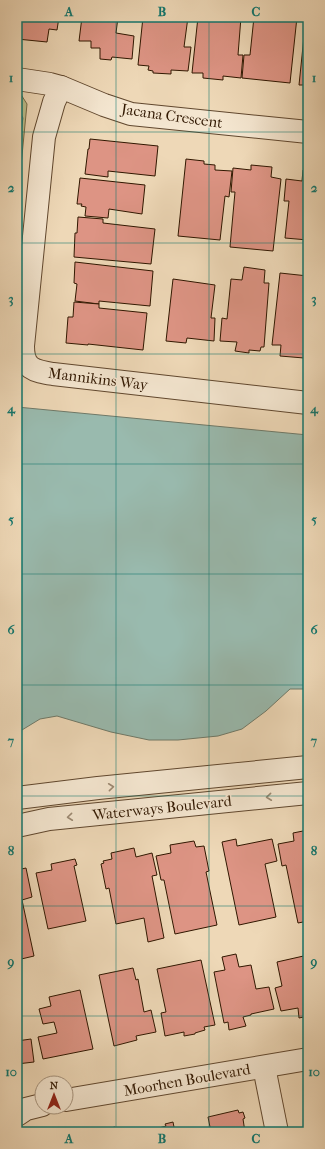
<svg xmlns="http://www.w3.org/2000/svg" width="325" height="1149" font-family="'IM FELL French Canon',serif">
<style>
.green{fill:#bcbe8c;stroke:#766a46}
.water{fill:#99baae;stroke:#6f7968}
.building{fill:#dd9484;stroke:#301700}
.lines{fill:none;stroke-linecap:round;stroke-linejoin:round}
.minor-casing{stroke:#60472e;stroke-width:24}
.minor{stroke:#f4e6d0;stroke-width:22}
.oneway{stroke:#9c8972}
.grid{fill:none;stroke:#0f766e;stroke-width:1;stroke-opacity:0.55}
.labels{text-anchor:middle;stroke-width:3;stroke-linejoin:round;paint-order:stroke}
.street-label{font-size:15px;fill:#301700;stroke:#f4e6d0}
.neatline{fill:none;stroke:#0f766e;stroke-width:1.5}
.grid-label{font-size:13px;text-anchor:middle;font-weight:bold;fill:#0f766e}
</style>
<rect width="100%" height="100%" fill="#eed8b7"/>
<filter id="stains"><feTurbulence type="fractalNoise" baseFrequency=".005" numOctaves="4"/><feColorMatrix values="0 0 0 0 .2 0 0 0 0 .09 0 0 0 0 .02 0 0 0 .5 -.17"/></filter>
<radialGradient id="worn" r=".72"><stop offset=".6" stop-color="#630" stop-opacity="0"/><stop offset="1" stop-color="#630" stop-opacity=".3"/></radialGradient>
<!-- green -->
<polygon class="green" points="17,93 20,93 27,104 17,207"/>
<!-- water -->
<g class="water">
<polygon points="17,107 23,118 17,156"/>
<polygon points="17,407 308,435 308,689 290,689 266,711 242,729 218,736 178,740 149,740 111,732 57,716 40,719 17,733"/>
</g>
<!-- building -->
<g class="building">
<polygon points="17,17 59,17 57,30 49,29 47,42 17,39"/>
<polygon points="82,17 118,17 116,33 134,36 132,59 112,57 111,60 100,59 100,48 91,48 91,41 79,41"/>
<polygon points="143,17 188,17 184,47 191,47 188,71 171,70 171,74 153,73 153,71 148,70 149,66 138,65"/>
<polygon points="198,17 241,17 238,55 243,55 241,78 223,76 223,80 203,78 203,73 192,73"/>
<polygon points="254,17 297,17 290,83 242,78 244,55 250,55"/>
<polygon points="306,17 308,17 308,85 299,85"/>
<polygon points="90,139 158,146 155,176 108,171 108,177 85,174 88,149 89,149"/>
<polygon points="186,159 204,161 204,164 215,165 215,170 232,171 229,197 225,196 220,240 178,236"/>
<polygon points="251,165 272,167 271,177 281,179 273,251 230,247 235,192 231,192 233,168 251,170"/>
<polygon points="303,170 308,170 308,240 285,238 289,201 284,201 286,179 302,181"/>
<polygon points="80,178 145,185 142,214 109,209 108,218 85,216 86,207 81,206 82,204 77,204"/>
<polygon points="78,217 103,219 103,223 155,229 151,264 74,257 75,233 77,233"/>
<polygon points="75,262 153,271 150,306 99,301 99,304 75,301 77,284 74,283"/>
<polygon points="244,267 265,270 264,283 269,283 264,347 261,347 260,351 249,350 249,353 235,351 237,342 220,341 222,318 227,319 231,279 242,280"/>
<polygon points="280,273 308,276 308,354 304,353 304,358 280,356 281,345 272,345"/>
<polygon points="173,279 215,285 211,318 215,318 214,341 187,338 186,343 166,341"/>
<polygon points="74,302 99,304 99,308 147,313 143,350 88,344 88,345 66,343 68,317 73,317"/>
<polygon points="308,830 308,921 298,923 286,865 282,866 278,844 294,841 293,833"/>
<polygon points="236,839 237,846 272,839 277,861 265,864 276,917 239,925 222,842"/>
<polygon points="194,841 196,847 204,846 209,871 206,872 217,925 175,934 164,880 161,880 156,856 171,853 170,845"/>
<polygon points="134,848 136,857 152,853 157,875 152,876 164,938 148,942 144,918 116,924 109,888 106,889 101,864 104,863 103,861 112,859 111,853"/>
<polygon points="75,859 77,865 74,866 86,921 48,929 36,873 52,870 51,864"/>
<polygon points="26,868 32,897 22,900 34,956 17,960 17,870"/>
<polygon points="236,954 239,967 251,965 256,989 269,987 274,1009 251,1014 251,1015 243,1017 246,1026 229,1030 228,1022 224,1023 214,972 225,970 222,957"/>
<polygon points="308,955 308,1016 299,1018 298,1008 281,1011 275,988 282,986 277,962"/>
<polygon points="201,960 215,1025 204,1027 205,1030 195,1033 195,1034 184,1036 184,1032 165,1036 161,1013 166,1012 157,969"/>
<polygon points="133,968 136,980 138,979 144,1012 151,1010 156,1032 136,1036 137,1040 114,1046 99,975"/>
<polygon points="80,990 93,1049 43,1059 38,1037 57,1033 54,1022 43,1024 39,1009 51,1006 49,997"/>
<polygon points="31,1039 34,1062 17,1064 17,1041"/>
<polygon points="238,1110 239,1113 243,1112 245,1118 243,1119 245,1132 211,1132 208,1117"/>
<polygon points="173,1122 175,1132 148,1132 148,1131 166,1126 165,1124"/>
<polygon points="115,1127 116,1132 94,1132"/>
</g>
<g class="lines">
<defs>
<g id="minor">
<polyline points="17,79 50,84 61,87 104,105 131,114 308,132"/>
<path d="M61,87L54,102L44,137L23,346C23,369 34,371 53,374L308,403"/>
<polyline points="17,798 98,788 308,767"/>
<polyline points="17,826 49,819 308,793"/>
<polyline points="264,1067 277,1132"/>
<polyline points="66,1100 308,1059"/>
<polyline points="17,1115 26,1109 42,1105"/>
</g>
</defs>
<!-- minor casing -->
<use href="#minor" class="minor-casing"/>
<!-- minor -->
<use href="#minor" class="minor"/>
</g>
<!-- one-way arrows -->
<defs><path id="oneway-chevron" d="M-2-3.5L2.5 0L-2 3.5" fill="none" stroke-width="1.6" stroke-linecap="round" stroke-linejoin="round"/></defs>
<g class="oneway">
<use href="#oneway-chevron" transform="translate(111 787) rotate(-6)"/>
<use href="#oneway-chevron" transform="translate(269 797) rotate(174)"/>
<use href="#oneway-chevron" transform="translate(70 817) rotate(174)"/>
</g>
<!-- grid -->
<path class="grid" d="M116,17V1132M209,17V1132M17,132H308M17,243H308M17,354H308M17,464H308M17,574H308M17,685H308M17,796H308M17,906H308M17,1016H308"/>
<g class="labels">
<!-- street labels -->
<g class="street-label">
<text transform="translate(172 116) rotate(8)" y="5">Jacana Crescent</text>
<text transform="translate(98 379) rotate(7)" y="5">Mannikins Way</text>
<text transform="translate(162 808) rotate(-6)" y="5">Waterways Boulevard</text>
<text transform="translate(187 1080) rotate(-10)" y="5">Moorhen Boulevard</text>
</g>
</g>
<!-- margin -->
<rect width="325" height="1149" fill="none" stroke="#eed8b7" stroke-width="44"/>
<!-- north arrow -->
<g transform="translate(54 1095)"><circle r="19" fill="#f4e6d0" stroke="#a6937d"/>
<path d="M0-3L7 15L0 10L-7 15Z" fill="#8f2418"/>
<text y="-6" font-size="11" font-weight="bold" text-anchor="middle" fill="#301700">N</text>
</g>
<rect x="22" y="22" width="281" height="1105" class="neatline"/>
<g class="grid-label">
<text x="69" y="16">A</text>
<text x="162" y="16">B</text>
<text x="256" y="16">C</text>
<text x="11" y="82">1</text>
<text x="314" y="82">1</text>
<text x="11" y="192">2</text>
<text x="314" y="192">2</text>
<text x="11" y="303">3</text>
<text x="314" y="303">3</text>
<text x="11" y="413">4</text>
<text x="314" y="413">4</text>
<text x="11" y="524">5</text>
<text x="314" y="524">5</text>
<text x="11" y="634">6</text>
<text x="314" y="634">6</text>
<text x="11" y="745">7</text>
<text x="314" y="745">7</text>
<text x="11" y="855">8</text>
<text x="314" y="855">8</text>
<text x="11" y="966">9</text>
<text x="314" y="966">9</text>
<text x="11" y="1076">10</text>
<text x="314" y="1076">10</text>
<text x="69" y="1143">A</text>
<text x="162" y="1143">B</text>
<text x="256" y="1143">C</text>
</g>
<rect width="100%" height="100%" filter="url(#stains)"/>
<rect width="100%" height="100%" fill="url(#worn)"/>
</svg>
